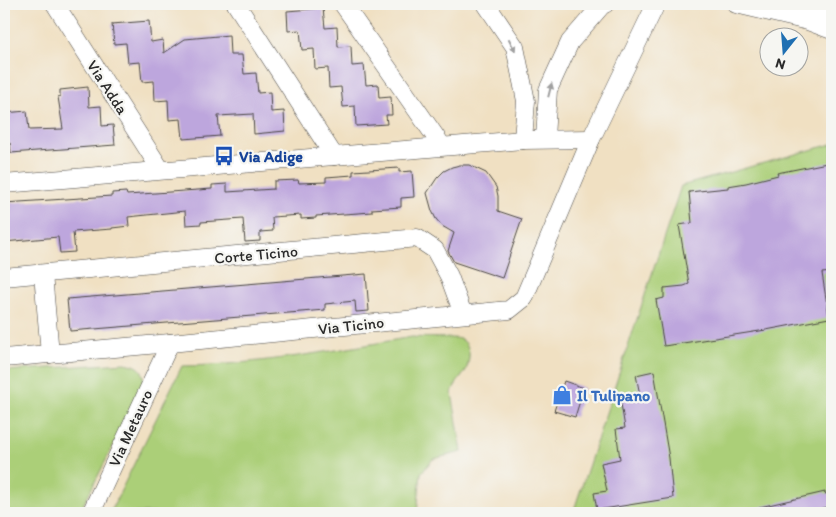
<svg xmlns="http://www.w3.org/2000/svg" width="836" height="517" font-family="Itim,sans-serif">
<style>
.green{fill:#abcf78;stroke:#6b7d52}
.building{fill:#bda6dd}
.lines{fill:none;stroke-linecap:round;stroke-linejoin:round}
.minor-casing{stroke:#494642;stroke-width:19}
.minor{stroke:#fff;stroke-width:18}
.oneway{fill:#a0a0a0}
.labels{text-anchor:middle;stroke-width:4.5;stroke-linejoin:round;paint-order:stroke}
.street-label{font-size:16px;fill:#2b2b2b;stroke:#f6f6f2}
.transit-label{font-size:16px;font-weight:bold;fill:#164399;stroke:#f6f6f2;text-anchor:start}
.shop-label{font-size:16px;font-weight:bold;fill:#366cbe;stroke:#f6f6f2;text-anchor:start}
</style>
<rect width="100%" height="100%" fill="#f6f6f2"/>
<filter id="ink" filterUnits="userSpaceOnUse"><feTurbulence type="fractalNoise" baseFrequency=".02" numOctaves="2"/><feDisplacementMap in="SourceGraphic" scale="10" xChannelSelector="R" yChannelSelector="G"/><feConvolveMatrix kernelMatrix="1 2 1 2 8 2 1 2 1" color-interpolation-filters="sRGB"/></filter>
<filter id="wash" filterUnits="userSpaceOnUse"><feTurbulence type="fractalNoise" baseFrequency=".0096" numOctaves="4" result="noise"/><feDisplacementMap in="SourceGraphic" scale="20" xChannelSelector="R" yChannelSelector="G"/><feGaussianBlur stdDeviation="1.12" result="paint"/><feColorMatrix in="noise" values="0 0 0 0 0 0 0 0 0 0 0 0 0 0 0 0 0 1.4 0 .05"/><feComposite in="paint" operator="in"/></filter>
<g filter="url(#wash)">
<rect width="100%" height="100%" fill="#f0e0c2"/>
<!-- green -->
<g class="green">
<polygon points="832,144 832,513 573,513 681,186"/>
<path d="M412,337C421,338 453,337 460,339C472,344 470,360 466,370C461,379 454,384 452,393L462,452L433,459L421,473L417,513H110L182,366C260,365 336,350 412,337Z"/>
<path d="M125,363C141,366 144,369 144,386L79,513H4V371Z"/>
</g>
<g id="blocks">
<!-- building -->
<g class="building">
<polygon points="323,8 325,28 337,27 338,47 351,46 352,66 364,65 366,85 378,84 379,98 391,97 392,115 386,115 387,124 356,126 355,106 343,107 341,87 329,88 328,68 315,69 314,49 302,50 300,30 288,31 287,11"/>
<polygon points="149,21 151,42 163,40 164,53 185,39 229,35 230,55 242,55 244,74 256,73 258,93 270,92 271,112 284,111 285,131 254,134 253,114 218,116 220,136 183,139 181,119 169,120 168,100 155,101 154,81 142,82 140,62 128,63 126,43 114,44 112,24"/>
<polygon points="88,87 89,107 101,106 102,126 113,125 115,145 11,153 10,143 5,144 4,113 27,111 29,130 63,129 58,97 60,96 60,90"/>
<polygon points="832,162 832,272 822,273 829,318 766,330 664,346 656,300 664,298 664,288 684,286 689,284 679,225 692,223 689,192 728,188 728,186 746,183 778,175 777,173"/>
<polygon points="460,165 469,165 486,173 496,187 498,196 498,211 522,219 502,278 454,262 448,251 454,233 442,226 436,219 432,211 427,193 437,178 444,171 452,167"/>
<polygon points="399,168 399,172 412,171 414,197 401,198 401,207 372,209 372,212 316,216 316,218 301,219 301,215 272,217 273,231 260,232 260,241 245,242 243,219 201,222 201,224 186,225 185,211 128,217 129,226 112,228 112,229 73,232 75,252 60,253 58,237 4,242 4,203 112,196 112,193 126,192 127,195 212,189 212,185 227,184 227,192 274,189 274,181 298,180 299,183 326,182 326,177 353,175 353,171"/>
<polygon points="366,274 369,311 356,312 355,301 325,304 325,310 70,331 67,299"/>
<polygon points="654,371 669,458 673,498 597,510 594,493 607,491 601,463 620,459 616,429 625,428 620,398 640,395 636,375"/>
<polygon points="564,381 584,388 575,417 554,411"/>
<polygon points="825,492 825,494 832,492 832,506 810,511 810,513 760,513 760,507"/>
</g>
</g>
</g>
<g filter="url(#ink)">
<use href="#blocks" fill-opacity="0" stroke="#494642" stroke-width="1"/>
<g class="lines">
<defs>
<g id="minor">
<polyline points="55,4 161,170"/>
<polyline points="236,4 334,156"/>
<polyline points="343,4 442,146"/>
<polyline points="486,4 515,47 526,101 523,140"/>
<polyline points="736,4 808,21 832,30"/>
<polyline points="797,4 829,17"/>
<polyline points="545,138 548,90 570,42 602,5 605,4"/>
<polyline points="4,184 523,140 591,139"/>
<polyline points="43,274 50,354"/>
<polyline points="4,277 417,238 435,250 449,276 463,314"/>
<polyline points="4,358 170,343 509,310 524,298 591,139 656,4"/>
<polyline points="91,513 170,343"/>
</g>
</defs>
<!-- minor casing -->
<use href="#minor" class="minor-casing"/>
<!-- minor -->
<use href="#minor" class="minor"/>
</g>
<!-- one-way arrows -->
<defs><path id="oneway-solid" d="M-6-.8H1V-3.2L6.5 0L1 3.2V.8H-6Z" transform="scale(1.25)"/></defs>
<g class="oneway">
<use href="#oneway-solid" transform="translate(512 45) rotate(63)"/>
<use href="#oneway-solid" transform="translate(550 90) rotate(-76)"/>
</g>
</g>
<!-- icons -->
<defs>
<symbol id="bus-bare" viewBox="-9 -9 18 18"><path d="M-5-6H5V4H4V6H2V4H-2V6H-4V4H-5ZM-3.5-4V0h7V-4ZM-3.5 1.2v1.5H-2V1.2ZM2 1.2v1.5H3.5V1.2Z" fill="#1a4fb4" stroke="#f6f6f2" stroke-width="2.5" paint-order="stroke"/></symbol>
<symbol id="shop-bare" viewBox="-9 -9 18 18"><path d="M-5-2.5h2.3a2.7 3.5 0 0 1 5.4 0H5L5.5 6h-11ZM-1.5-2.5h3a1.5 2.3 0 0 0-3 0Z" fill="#3f7fe0" stroke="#f6f6f2" stroke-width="2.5" paint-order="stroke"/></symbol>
</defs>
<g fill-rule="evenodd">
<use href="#bus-bare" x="210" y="142" width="28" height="28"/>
<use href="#shop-bare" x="548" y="381" width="28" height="28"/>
</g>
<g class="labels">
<!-- street labels -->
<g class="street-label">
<text transform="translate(108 87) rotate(57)" y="6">Via Adda</text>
<text transform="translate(256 254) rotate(-5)" y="6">Corte Ticino</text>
<text transform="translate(351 325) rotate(-6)" y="6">Via Ticino</text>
<text transform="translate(130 428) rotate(-65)" y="6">Via Metauro</text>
</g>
<!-- transit labels -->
<g class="transit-label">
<text x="239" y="162">Via Adige</text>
</g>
<!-- shop labels -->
<g class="shop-label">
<text x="577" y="401">Il Tulipano</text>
</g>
</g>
<!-- margin -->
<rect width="836" height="517" fill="none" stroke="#f6f6f2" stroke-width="20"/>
<!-- north arrow -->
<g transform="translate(784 52) rotate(197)"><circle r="24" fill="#f6f6f2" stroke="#a5a5a2"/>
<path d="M0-4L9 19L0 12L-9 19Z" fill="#1f6fb2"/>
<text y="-8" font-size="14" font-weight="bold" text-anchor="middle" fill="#2b2b2b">N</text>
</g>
</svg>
